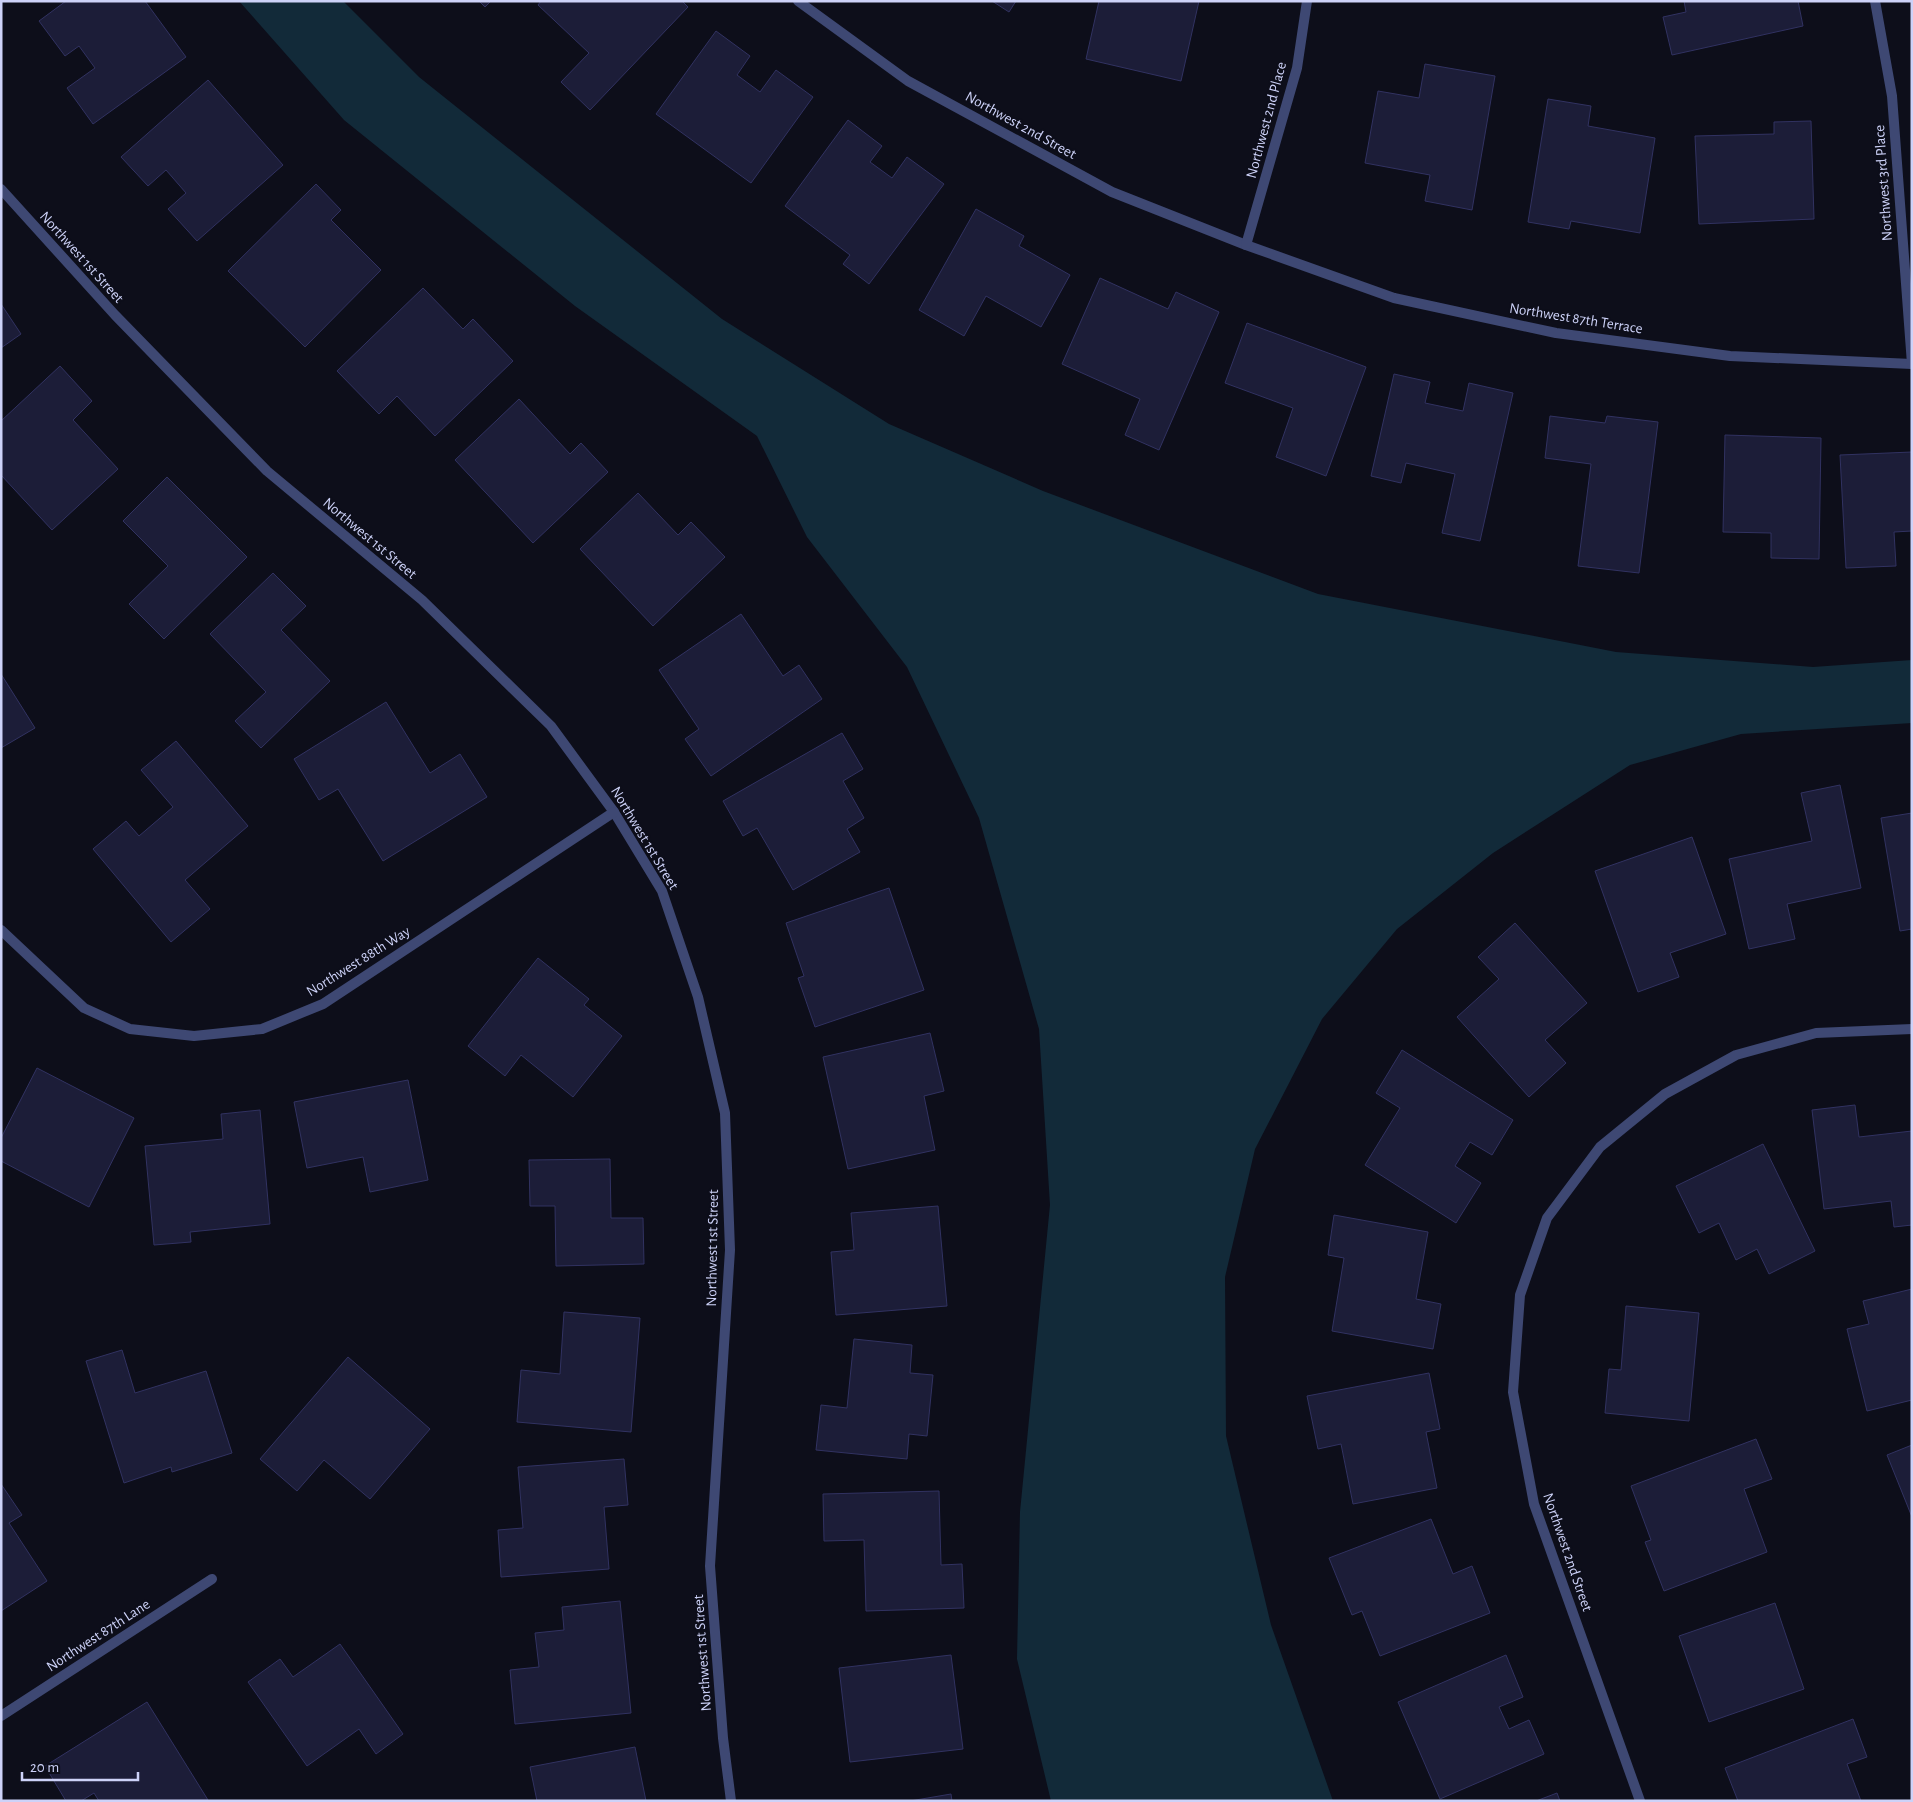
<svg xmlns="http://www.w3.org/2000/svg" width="1913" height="1802" font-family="'Alegreya Sans',sans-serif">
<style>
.water{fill:#122a39}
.building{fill:#1c1d38;stroke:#313261}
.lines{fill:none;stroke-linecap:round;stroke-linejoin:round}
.minor{stroke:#3e4873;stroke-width:10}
.labels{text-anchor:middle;stroke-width:4;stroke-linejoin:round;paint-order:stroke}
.street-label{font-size:15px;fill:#cdd2f8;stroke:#0d0e1a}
</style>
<rect width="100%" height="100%" fill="#0d0e1a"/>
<!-- water -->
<polygon class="water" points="239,1 343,1 419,77 722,319 889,424 1043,491 1318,594 1616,652 1813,667 1912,660 1912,723 1741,734 1630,765 1493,853 1397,929 1322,1019 1255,1149 1225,1277 1226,1436 1271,1625 1333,1801 1051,1801 1017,1659 1020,1512 1050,1205 1039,1029 979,818 907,667 807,537 757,436 575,306 344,120"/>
<!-- building -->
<g class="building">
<polygon points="66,1 145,1 186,57 93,124 67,88 95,68 79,46 65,56 39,21"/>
<polygon points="479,1 491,1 485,7"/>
<polygon points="541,1 682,1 688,7 590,110 561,82 589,53 538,5"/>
<polygon points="992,1 1016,1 1009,12"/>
<polygon points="1099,1 1199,1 1181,81 1086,59"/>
<polygon points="1684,1 1798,1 1803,26 1672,55 1663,17 1686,12"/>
<polygon points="716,31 750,56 737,75 760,92 776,70 813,97 751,183 656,114"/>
<polygon points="1425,64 1495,76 1472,210 1425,201 1430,175 1365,163 1378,91 1419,98"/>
<polygon points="208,80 283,165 197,241 168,209 186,193 166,170 148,186 121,157"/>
<polygon points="1548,99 1591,106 1588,126 1655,138 1640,233 1571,221 1569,229 1528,222"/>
<polygon points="848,120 882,146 870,162 892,178 907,157 944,184 869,284 843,264 850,255 785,206"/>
<polygon points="1811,121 1814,219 1699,224 1695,136 1774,134 1774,122"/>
<polygon points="316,184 341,210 331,220 381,270 305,347 228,271"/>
<polygon points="976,209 1024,236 1019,246 1070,275 1041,327 986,296 964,336 919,310"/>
<polygon points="1100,278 1168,309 1176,292 1219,312 1159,450 1125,435 1140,399 1062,364"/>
<polygon points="423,288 463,329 473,319 513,361 435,436 397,396 379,414 337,371"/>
<polygon points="1,304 21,334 1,348"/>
<polygon points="1247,323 1366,367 1326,476 1276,457 1293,408 1225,383"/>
<polygon points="60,366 92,401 73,420 118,469 52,530 1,475 1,421"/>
<polygon points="1394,374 1430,382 1425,403 1463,411 1469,383 1513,393 1480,541 1442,533 1455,474 1406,463 1401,483 1371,476"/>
<polygon points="519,399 570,454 581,443 608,472 533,543 455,460"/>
<polygon points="1550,416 1605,423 1607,416 1658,422 1639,573 1578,566 1591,464 1545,458"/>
<polygon points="1725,435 1821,438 1819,559 1771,558 1771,533 1723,532"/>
<polygon points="1912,452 1912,531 1894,532 1896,566 1846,568 1840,455"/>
<polygon points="167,477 247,557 164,639 129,604 168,566 123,521"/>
<polygon points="638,493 678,535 691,522 725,557 653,626 580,549"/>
<polygon points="273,573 306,606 281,630 330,681 261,748 235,721 266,692 210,634"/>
<polygon points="741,614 783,676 799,665 822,699 711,776 685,739 699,729 659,670"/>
<polygon points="1,674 35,728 1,748"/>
<polygon points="386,702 430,773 460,754 487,797 383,861 338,789 319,800 294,759"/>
<polygon points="842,733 863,769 843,781 864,818 847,829 860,852 793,890 757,828 743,836 723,801"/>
<polygon points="176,741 248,826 185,880 210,909 171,942 93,849 126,821 139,836 173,807 141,770"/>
<polygon points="1840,785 1861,888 1787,904 1795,939 1749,949 1729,859 1812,841 1801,793"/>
<polygon points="1912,813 1912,929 1900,931 1881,818"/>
<polygon points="1692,837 1726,934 1670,953 1679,977 1638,992 1595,871"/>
<polygon points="889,888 924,990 815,1027 798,978 804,976 786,923"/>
<polygon points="1515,923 1587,1003 1545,1040 1566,1063 1529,1097 1457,1017 1499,979 1478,957"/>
<polygon points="538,958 589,999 584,1005 622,1036 573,1097 521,1055 505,1076 468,1046"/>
<polygon points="930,1033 944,1091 924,1096 935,1150 848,1169 823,1057"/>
<polygon points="1402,1050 1513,1120 1492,1155 1470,1142 1455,1166 1481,1183 1456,1223 1365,1165 1400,1108 1376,1093"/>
<polygon points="37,1068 134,1118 89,1207 1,1161 1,1138"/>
<polygon points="408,1080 428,1180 370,1192 363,1157 307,1168 294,1102"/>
<polygon points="1855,1105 1859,1137 1912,1131 1912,1225 1894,1227 1891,1201 1824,1209 1812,1110"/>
<polygon points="260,1110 270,1224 190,1232 191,1242 154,1245 145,1146 223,1139 221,1114"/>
<polygon points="1763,1144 1815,1251 1769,1274 1757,1249 1736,1260 1719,1223 1699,1233 1676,1186"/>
<polygon points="610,1159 611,1218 643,1218 644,1264 556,1266 555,1206 530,1206 529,1160"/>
<polygon points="938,1206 947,1306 836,1315 831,1252 854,1250 851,1213"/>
<polygon points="1334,1215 1428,1232 1416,1299 1441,1304 1433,1349 1332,1331 1344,1258 1328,1255"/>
<polygon points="1912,1289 1912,1400 1867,1411 1847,1329 1869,1324 1863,1301"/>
<polygon points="1626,1306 1699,1313 1689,1421 1605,1413 1609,1369 1621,1370"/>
<polygon points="564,1312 640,1318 631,1432 517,1422 521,1370 560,1374"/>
<polygon points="854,1339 912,1345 910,1373 933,1375 927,1436 909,1434 907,1459 816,1450 821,1405 847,1408"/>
<polygon points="122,1350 135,1393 206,1371 232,1453 172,1472 171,1467 124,1483 86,1361"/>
<polygon points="348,1357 430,1429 370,1499 324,1460 297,1491 260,1459"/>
<polygon points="1429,1373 1440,1429 1426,1432 1437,1488 1353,1504 1341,1444 1318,1449 1307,1396"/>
<polygon points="1756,1439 1772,1479 1744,1489 1767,1552 1664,1591 1645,1542 1651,1540 1631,1486"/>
<polygon points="1912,1445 1912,1517 1887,1455"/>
<polygon points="624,1459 628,1505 604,1507 609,1569 501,1577 498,1530 523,1528 518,1467"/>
<polygon points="1,1484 22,1515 9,1523 47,1581 1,1611"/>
<polygon points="939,1491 941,1565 962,1564 964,1608 866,1611 864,1540 824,1541 823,1494"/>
<polygon points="1431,1519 1453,1574 1472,1566 1490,1613 1380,1656 1362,1611 1352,1615 1329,1558"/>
<polygon points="620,1601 631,1713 515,1724 510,1670 539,1667 535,1633 564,1630 562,1607"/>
<polygon points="1775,1603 1804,1689 1709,1722 1679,1636"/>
<polygon points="340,1644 403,1734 376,1754 359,1729 307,1766 248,1682 280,1659 293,1677"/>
<polygon points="951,1655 963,1749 850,1762 839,1668"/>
<polygon points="1506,1655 1523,1697 1499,1707 1509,1729 1529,1720 1544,1754 1440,1799 1398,1702"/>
<polygon points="147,1702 208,1800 99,1801 94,1793 81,1801 66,1801 45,1766"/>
<polygon points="1853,1719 1867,1757 1847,1764 1861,1801 1738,1801 1725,1768"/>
<polygon points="635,1747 646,1801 537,1801 530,1767"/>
<polygon points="1557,1793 1560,1801 1536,1801"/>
<polygon points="951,1794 952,1801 910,1801"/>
</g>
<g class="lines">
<!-- minor -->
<g class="minor">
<polyline points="798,1 908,81 1112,192 1246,245 1394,298 1556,333 1730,356 1912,364"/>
<polyline points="1875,1 1892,96 1912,364"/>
<polyline points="1,189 115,315 267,471 422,600 551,726 614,812 662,891 698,997 725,1113 730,1250 710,1566 723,1738 731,1801"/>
<polyline points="1246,245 1297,68 1307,1"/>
<polyline points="1,930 84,1008 130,1029 194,1036 262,1029 323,1004 614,812"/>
<polyline points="1,1716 212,1579"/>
<polyline points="1640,1801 1534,1504 1513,1392 1520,1295 1547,1218 1600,1147 1665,1094 1736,1055 1816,1033 1912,1029"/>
</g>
</g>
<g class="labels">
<!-- street labels -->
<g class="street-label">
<text transform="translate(1266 120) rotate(-75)" y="5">Northwest 2nd Place</text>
<text transform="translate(1021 125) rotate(29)" y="5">Northwest 2nd Street</text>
<text transform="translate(1883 183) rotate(-94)" y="5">Northwest 3rd Place</text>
<text transform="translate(82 257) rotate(48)" y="5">Northwest 1st Street</text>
<text transform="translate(1576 318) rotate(9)" y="5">Northwest 87th Terrace</text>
<text transform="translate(370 538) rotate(40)" y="5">Northwest 1st Street</text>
<text transform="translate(645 838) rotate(59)" y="5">Northwest 1st Street</text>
<text transform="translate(358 961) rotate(-32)" y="5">Northwest 88th Way</text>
<text transform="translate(712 1248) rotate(-89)" y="5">Northwest 1st Street</text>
<text transform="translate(1568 1552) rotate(71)" y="5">Northwest 2nd Street</text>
<text transform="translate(98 1635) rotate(-33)" y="5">Northwest 87th Lane</text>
<text transform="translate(702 1653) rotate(-94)" y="5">Northwest 1st Street</text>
</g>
</g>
<!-- border -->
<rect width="1913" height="1802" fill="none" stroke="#cdd2f8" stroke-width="5"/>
<!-- scale -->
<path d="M22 1772v8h116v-8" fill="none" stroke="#cdd2f8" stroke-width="2.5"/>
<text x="30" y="1772" font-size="15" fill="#cdd2f8" stroke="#0d0e1a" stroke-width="4" paint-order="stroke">20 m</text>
</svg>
